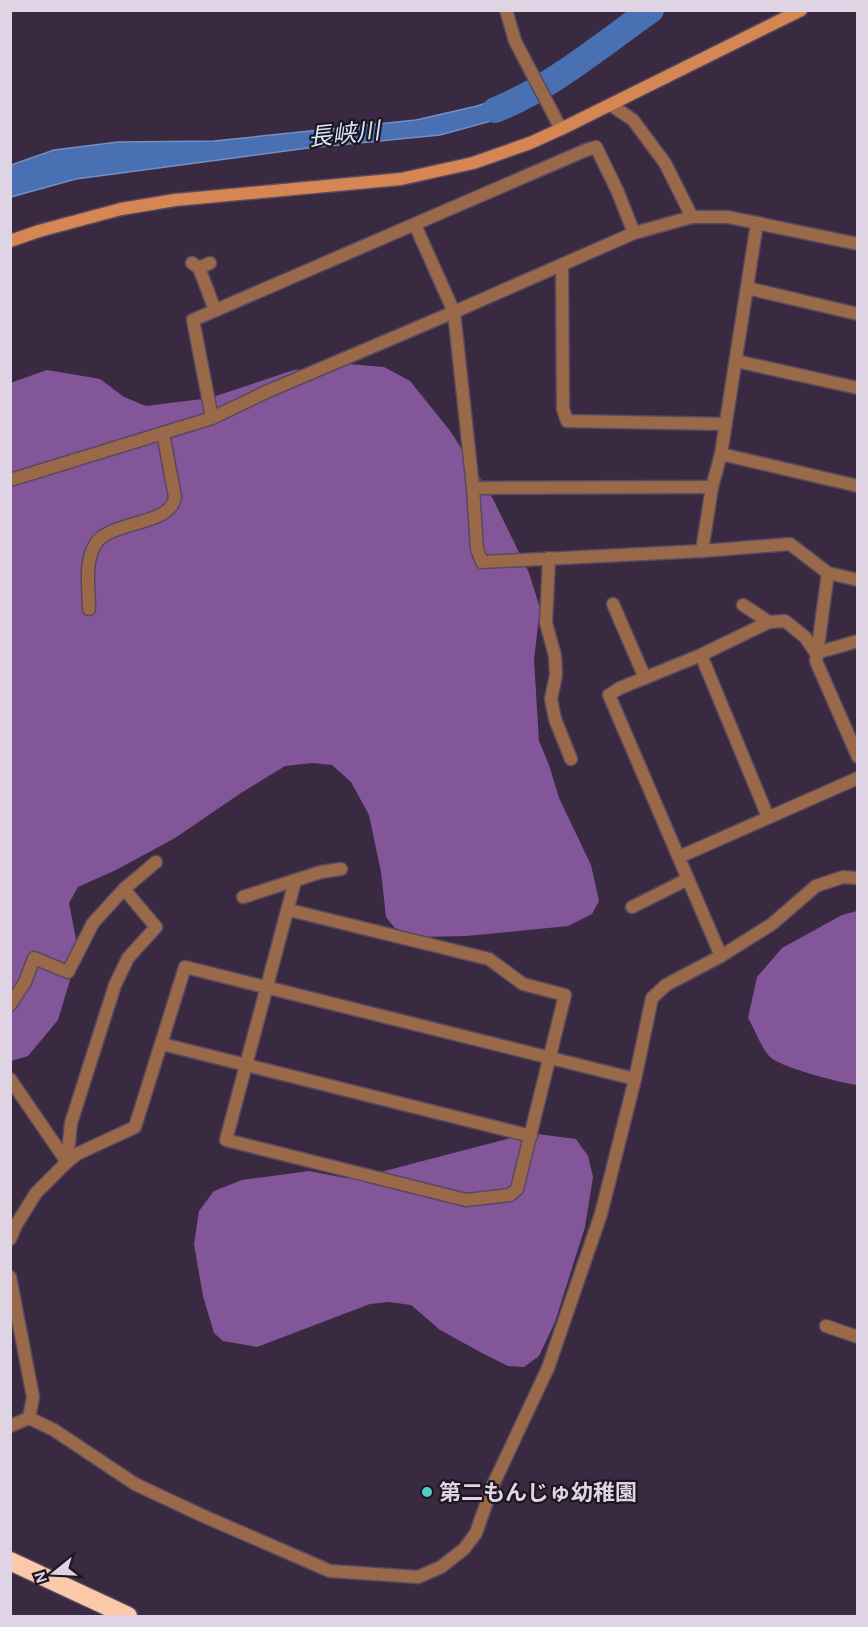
<svg xmlns="http://www.w3.org/2000/svg" width="868" height="1627" font-family="'Alegreya Sans','Noto Sans JP',sans-serif">
<style>
.forest{fill:#83569a}
.water{fill:#4970b3;stroke:#768ec1;stroke-width:1.5}
.lines{fill:none;stroke-linecap:round;stroke-linejoin:round}
.river{stroke:#4970b3;stroke-width:26}
.street-casing{stroke:#57495e;stroke-width:15}
.secondary-casing{stroke:#57495e;stroke-width:15}
.highway-casing{stroke:#57495e;stroke-width:21}
.street{stroke:#9a6949;stroke-width:12}
.secondary{stroke:#d58652;stroke-width:12}
.highway{stroke:#fac9aa;stroke-width:18}
.poi-dot{fill:#54cdc6;stroke:#1d1620;stroke-width:2}
.labels{text-anchor:middle;stroke-width:4.5;stroke-linejoin:round;paint-order:stroke}
.poi-label{font-size:22px;font-weight:bold;fill:#ded4e3;stroke:#1d1620;text-anchor:start}
.water-label{font-size:24px;font-style:italic;fill:#d9e4f7;stroke:#1d1620}
</style>
<rect width="100%" height="100%" fill="#392a41"/>
<!-- forest -->
<g class="forest">
<polygon points="348,364 384,367 410,381 451,432 493,499 529,573 540,608 534,660 539,741 549,765 559,798 591,865 599,901 592,914 568,926 466,936 420,937 395,928 386,917 381,872 369,815 351,782 332,765 312,763 285,766 241,793 175,838 116,870 78,887 69,903 78,950 70,980 58,1020 28,1056 11,1061 10,383 47,370 71,374 100,379 124,397 146,406 210,398 294,370"/>
<path d="M857,911H858L857,1085C842,1083 778,1067 769,1056C760,1045 755,1030 748,1018L757,977L782,948L842,915Z"/>
<polygon points="530,1133 576,1139 588,1156 593,1177 585,1227 555,1322 539,1356 524,1367 508,1366 482,1353 440,1330 411,1305 389,1302 370,1304 257,1347 223,1341 214,1333 203,1296 194,1244 199,1211 214,1191 242,1180 309,1171 345,1178 369,1175"/>
</g>
<!-- water -->
<polygon class="water" points="514,94 536,98 502,118 440,135 308,148 76,179 11,197 11,165 54,150 118,142 214,141 416,120 477,106"/>
<g class="lines">
<!-- river -->
<path class="river" d="M495,110C549,89 603,44 651,10"/>
<defs>
<g id="street">
<polyline points="506,10 515,41 561,129"/>
<polyline points="611,105 633,120 665,163 692,217"/>
<polyline points="415,225 454,312 473,488 477,549 482,562 702,551 790,544 828,573 858,580"/>
<polyline points="192,263 199,268 215,310"/>
<polyline points="562,265 563,409 567,421 725,424"/>
<polyline points="199,268 210,263"/>
<polyline points="747,288 858,314"/>
<polyline points="736,361 858,388"/>
<polyline points="212,418 193,320 586,150 596,147 617,190 634,233"/>
<polyline points="721,454 858,486"/>
<polyline points="10,480 212,418 266,392 454,312 634,233 692,217 728,217 858,244"/>
<polyline points="473,488 712,487"/>
<polyline points="702,551 712,487 721,454 757,223"/>
<polyline points="549,558 546,623 555,656 556,675 551,699 555,719 571,759"/>
<polyline points="828,573 816,661 858,757"/>
<polyline points="613,604 645,678"/>
<polyline points="743,605 769,622"/>
<path d="M89,609C89,588 84,563 95,545C106,523 160,525 172,505C174,503 174,500 175,497L163,433"/>
<polyline points="816,653 858,641"/>
<polyline points="701,655 768,817"/>
<polyline points="679,857 858,778"/>
<polyline points="243,897 321,872 341,869"/>
<polyline points="632,907 688,879"/>
<polyline points="289,910 489,959 523,984 565,995 517,1189 510,1195 466,1200 226,1140 295,881"/>
<polyline points="721,956 609,695 620,688 701,655 769,622 785,621 805,637 816,653"/>
<polyline points="10,1005 25,982 34,958 68,972 93,923 124,889 156,862"/>
<polyline points="162,1044 531,1136"/>
<polyline points="10,1079 67,1162"/>
<polyline points="67,1162 71,1123 115,985 128,958 156,927 124,889"/>
<polyline points="10,1239 16,1225 36,1193 67,1162 77,1154 135,1127 185,967 635,1079"/>
<polyline points="10,1277 33,1397 29,1418"/>
<polyline points="826,1326 858,1337"/>
<polyline points="10,1426 29,1418 54,1430 135,1484 201,1515 330,1571 418,1577 441,1567 464,1549 476,1533 492,1487 548,1368 601,1214 635,1079 652,998 666,985 721,956 772,924 816,886 843,877 858,878"/>
</g>
<polyline id="secondary" points="10,241 39,231 121,209 175,200 401,179 473,163 530,143 561,129 801,10"/>
<polyline id="highway" points="10,1561 128,1616"/>
</defs>
<!-- street casing -->
<use href="#street" class="street-casing"/>
<!-- secondary casing -->
<use href="#secondary" class="secondary-casing"/>
<!-- highway casing -->
<use href="#highway" class="highway-casing"/>
<!-- street -->
<use href="#street" class="street"/>
<!-- secondary -->
<use href="#secondary" class="secondary"/>
<!-- highway -->
<use href="#highway" class="highway"/>
</g>
<!-- markers -->
<circle class="poi-dot" cx="427" cy="1492" r="6"/>
<g class="labels">
<!-- poi labels -->
<g class="poi-label">
<text x="439" y="1500">第二もんじゅ幼稚園</text>
</g>
<!-- water labels -->
<g class="water-label">
<text transform="translate(344 134) rotate(-6)" y="8">長峡川</text>
</g>
</g>
<!-- border -->
<rect width="868" height="1627" fill="none" stroke="#ded4e3" stroke-width="24"/>
<!-- north arrow -->
<g transform="translate(54 1573) rotate(252)" stroke="#1d1620" stroke-width="4.5" paint-order="stroke">
<path d="M0-4.5L10 22L0 15L-10 22Z" fill="#ded4e3"/>
<text y="-9" font-size="16" font-weight="bold" text-anchor="middle" fill="#ded4e3">N</text>
</g>
</svg>
